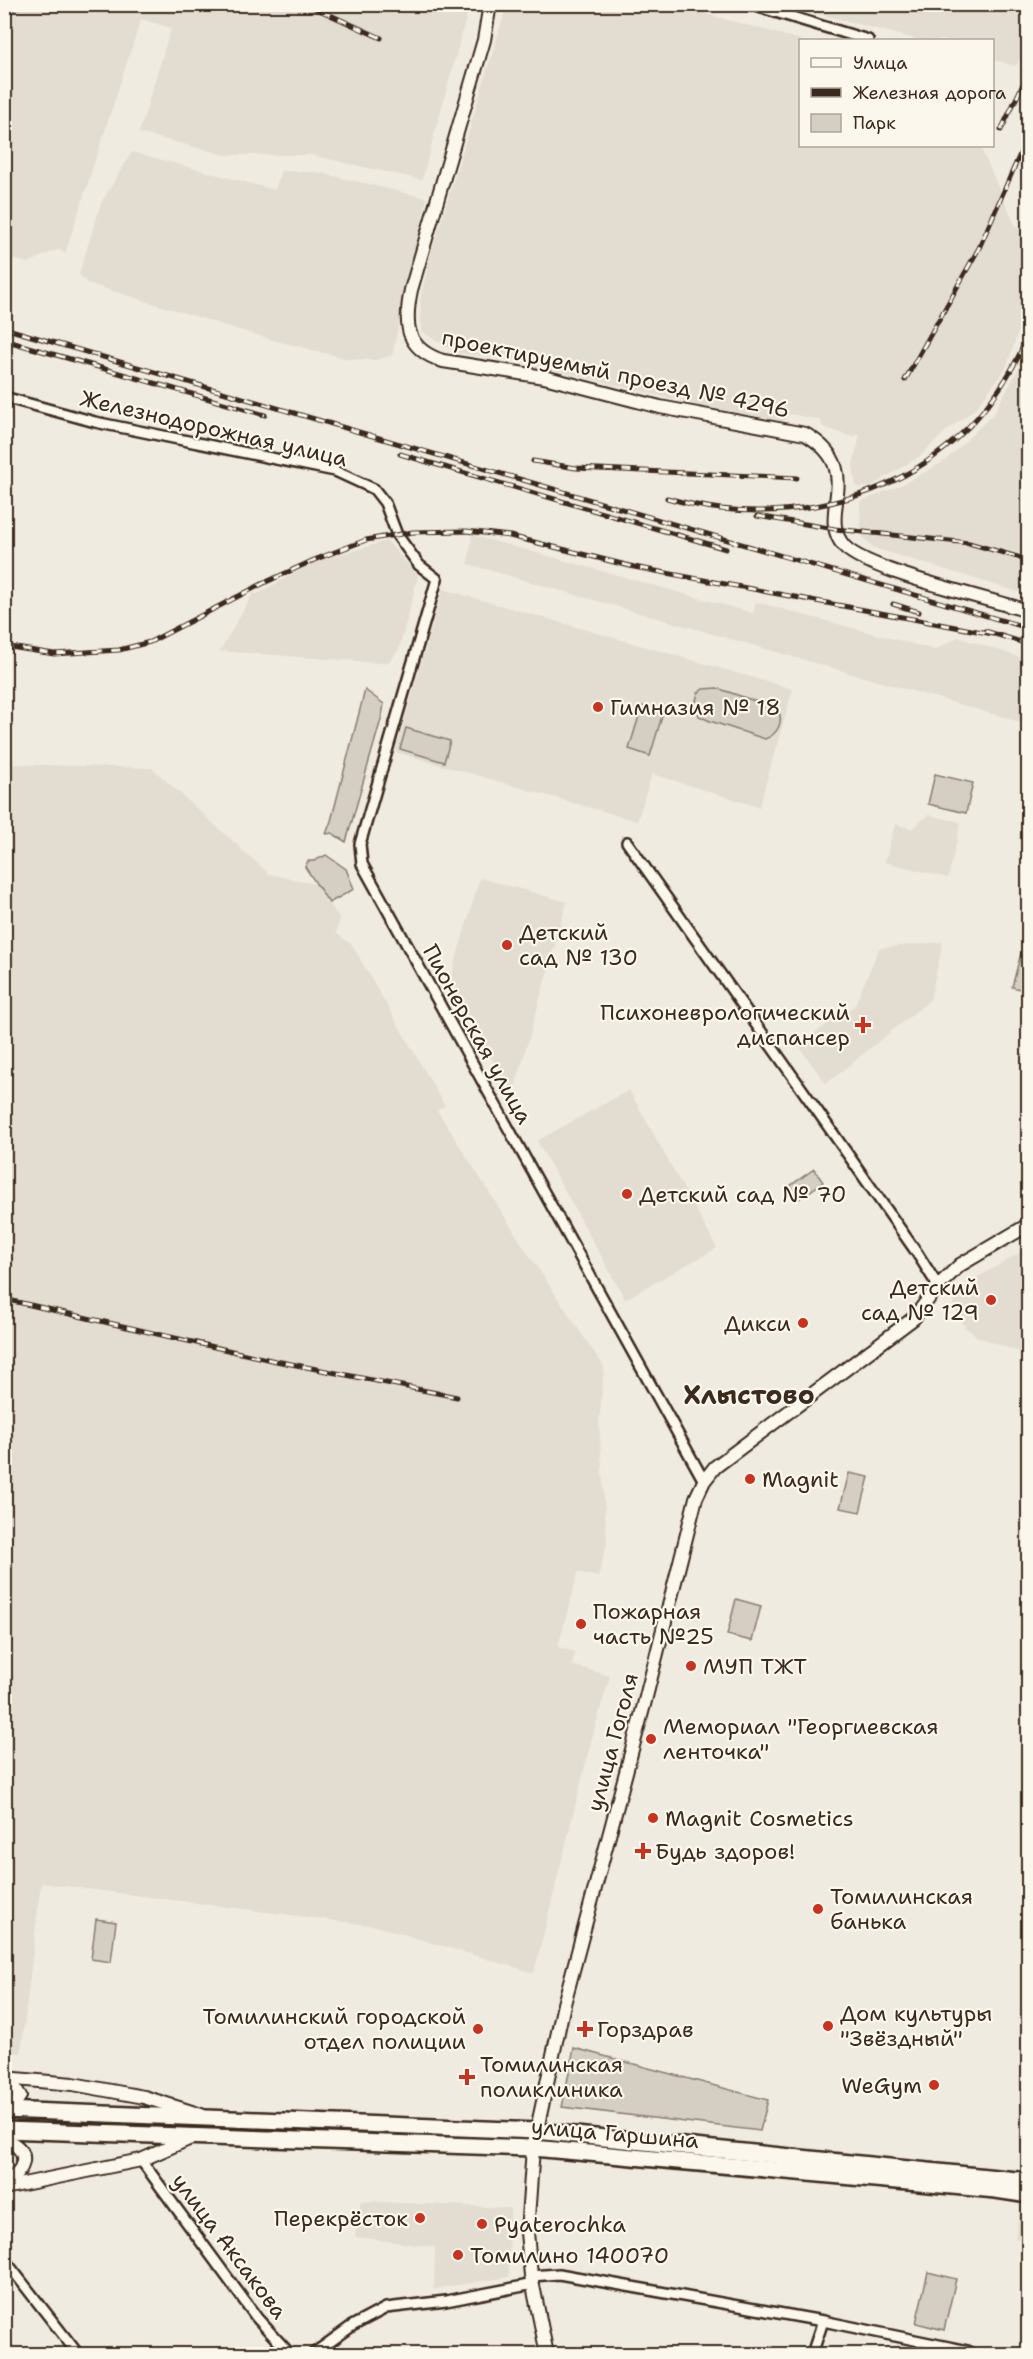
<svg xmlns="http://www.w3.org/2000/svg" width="1033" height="2359" font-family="'Shantell Sans',sans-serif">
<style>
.built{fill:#e2dcd1}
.green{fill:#d5cec3;stroke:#887c70;stroke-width:1.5}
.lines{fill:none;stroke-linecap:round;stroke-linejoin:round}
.minor-casing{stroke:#3b2a1e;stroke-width:14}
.tertiary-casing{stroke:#3b2a1e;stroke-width:16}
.primary-casing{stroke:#3b2a1e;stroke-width:20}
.minor{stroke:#fbf7ec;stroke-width:9}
.tertiary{stroke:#fbf7ec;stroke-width:12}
.primary{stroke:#fbf7ec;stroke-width:15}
.rail-casing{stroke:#3b2a1e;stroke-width:5}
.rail{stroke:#fbf7ec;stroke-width:3;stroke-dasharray:9;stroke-linecap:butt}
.poi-dot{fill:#c8321e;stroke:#fbf7ec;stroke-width:2}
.labels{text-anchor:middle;stroke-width:4.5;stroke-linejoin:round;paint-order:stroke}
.street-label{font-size:22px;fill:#3b2a1e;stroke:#fbf7ec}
.poi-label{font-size:22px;fill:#3b2a1e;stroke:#fbf7ec;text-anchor:start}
.quarter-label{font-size:26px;font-weight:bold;fill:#3b2a1e;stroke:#fbf7ec}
</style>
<rect width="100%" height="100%" fill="#f0ebe0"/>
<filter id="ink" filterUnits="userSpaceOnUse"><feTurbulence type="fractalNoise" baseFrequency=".0167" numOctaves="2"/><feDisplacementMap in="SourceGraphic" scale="12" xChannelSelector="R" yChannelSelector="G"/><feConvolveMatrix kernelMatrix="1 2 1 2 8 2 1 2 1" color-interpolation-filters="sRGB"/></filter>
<g filter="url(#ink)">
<!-- built -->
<g class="built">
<polygon points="462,4 469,7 422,180 310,155 226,155 139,133 171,28 141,19 65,254 60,250 54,251 28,263 5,257 5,5"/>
<polygon points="507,5 674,5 801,40 800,146 980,146 1015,225 1028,238 1028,304 1006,368 976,408 945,432 920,456 870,487 856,487 853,465 860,434 852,437 823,427 820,420 790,414 783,421 697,405 515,360 457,353 421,331 420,300 429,261"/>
<polygon points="785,5 1028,5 1028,40 1016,66 993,60 992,40 919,40"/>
<polygon points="132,152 275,190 281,171 316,172 427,198 392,355 377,360 349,359 269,339 87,283 79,274 101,203"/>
<polygon points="1028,353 1028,595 874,548 861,535 860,502 903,484 945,461 993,414"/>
<polygon points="472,535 753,613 756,602 935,650 958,637 1028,660 1028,724 468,564"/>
<polygon points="387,541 418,576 399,650 388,662 381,663 220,651 253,593 257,594 316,561"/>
<polygon points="443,589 793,689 759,807 652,774 637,821 395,752"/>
<polygon points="5,764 152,768 269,874 316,884 340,919 336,933 352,945 445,1106 437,1110 529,1255 604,1367 599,1424 607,1543 598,1577 578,1572 558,1647 575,1652 572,1665 610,1676 593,1734 534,1973 376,1926 41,1883 21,2053 5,2052"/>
<polygon points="928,815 961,822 948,878 885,862 895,824 912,829"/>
<polygon points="480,878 567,902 513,1095 448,987"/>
<polygon points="943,942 930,1000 826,1084 798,1045 855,1005 879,948"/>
<polygon points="629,1090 717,1248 625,1299 537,1141"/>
<polygon points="1028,1248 1028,1355 978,1337 965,1327 953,1304 955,1297 971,1281"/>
<polygon points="361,2201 510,2208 509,2277 434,2289 435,2247 355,2237"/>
<polygon points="1021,2205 1028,2207 1028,2239 1015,2238"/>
</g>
<!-- green -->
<g class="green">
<path d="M717,688L778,709C784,722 778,734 765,739L710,721L699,716L695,705L698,693L703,689Z"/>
<polygon points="365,690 384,704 382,716 346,842 332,833 326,834 331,821"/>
<polygon points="642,706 663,713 650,756 629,749"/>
<polygon points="406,728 450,741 444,762 400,749"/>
<polygon points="935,774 973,783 966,813 928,804"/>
<polygon points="326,855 346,869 354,889 329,903 305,867 308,861 314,861"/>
<polygon points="1021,953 1028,955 1028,991 1012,987"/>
<polygon points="814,1169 823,1182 799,1199 790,1186"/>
<polygon points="849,1473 869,1477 860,1512 840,1508"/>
<polygon points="736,1599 761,1606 752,1641 727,1635"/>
<polygon points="96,1919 116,1922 111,1962 91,1959"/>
<polygon points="574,2048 768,2100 760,2131 562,2107"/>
<polygon points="928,2272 956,2279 944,2330 916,2323"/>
</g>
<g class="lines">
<defs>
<g id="minor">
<polyline points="749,4 868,40"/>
<polyline points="4,397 95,422 335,471 374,489 385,503 397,535 419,565 437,579 360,844 362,864 704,1481"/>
<polyline points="627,842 823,1119 917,1253 938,1286"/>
<polyline points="141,2160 257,2318 290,2354"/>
<polyline points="4,2259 78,2354"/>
<polyline points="531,2276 559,2274 823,2321 968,2351"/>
<polyline points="313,2354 352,2326 386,2308 446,2301 534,2284"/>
<polyline points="812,2354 823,2321"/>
</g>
<g id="tertiary">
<path d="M490,4L484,40L411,290C404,324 405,349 443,361L544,377L660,407L805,434C868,470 815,514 844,546C867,571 990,599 1028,611"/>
<polyline points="4,2078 73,2084 144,2097 201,2115"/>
<polyline points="4,2081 12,2083 20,2096 15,2103 4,2106"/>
<path d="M4,2139C33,2151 26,2170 4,2184"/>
<polyline points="4,2188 141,2160 191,2138"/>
<polyline points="547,2354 531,2276 527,2232 533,2148 564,2004 645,1701 696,1498 704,1481 715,1467 914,1318 938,1286 960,1265 1028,1225"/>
</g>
<g id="primary">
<polyline points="4,2110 536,2131 1028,2181"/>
<polyline points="4,2130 533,2148 996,2190 1028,2195"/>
</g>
</defs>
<!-- minor casing -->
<use href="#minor" class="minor-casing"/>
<!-- tertiary casing -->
<use href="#tertiary" class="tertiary-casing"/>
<!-- primary casing -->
<use href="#primary" class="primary-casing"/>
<!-- minor -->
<use href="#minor" class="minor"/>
<!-- tertiary -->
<use href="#tertiary" class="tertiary"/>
<!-- primary -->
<use href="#primary" class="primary"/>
<defs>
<g id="rail">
<polyline points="306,4 381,38"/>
<polyline points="4,11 25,4"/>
<polyline points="1001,130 1028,74"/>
<polyline points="4,328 1028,628"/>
<polyline points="4,340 265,415"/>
<polyline points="905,380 979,248 1028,136"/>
<polyline points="400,454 726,549"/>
<polyline points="533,461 576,468 797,478"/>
<path d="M667,498C685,503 703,507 721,509C855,523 977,461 1028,335"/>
<polyline points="757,516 835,529 969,543 1028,560"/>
<polyline points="893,604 919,612"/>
<polyline points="985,631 1028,644"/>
<polyline points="4,646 54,654 119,650 150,642 264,583 314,560 366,540 413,532 466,531 510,536 634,567 993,634"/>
<polyline points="4,1299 271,1360 457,1397"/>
</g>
</defs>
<!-- rail casing -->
<use href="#rail" class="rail-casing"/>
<!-- rail -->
<use href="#rail" class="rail"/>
</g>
</g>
<!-- markers -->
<g class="poi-dot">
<circle cx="598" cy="707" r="6"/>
<circle cx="507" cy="945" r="6"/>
<path d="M860 1016h6v6h6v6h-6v6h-6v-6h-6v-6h6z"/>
<circle cx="627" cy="1194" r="6"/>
<circle cx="991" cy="1300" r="6"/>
<circle cx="803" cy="1323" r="6"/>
<circle cx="750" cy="1479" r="6"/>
<circle cx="581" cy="1624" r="6"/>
<circle cx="691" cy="1666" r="6"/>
<circle cx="651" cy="1739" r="6"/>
<circle cx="653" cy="1818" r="6"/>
<path d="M640 1842h6v6h6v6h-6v6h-6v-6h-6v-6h6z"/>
<circle cx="818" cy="1909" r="6"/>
<circle cx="828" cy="2026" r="6"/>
<circle cx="478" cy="2029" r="6"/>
<path d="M582 2020h6v6h6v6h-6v6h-6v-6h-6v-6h6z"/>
<path d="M464 2068h6v6h6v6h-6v6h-6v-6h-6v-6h6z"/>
<circle cx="934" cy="2085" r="6"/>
<circle cx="420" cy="2218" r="6"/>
<circle cx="482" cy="2224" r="6"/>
<circle cx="458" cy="2255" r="6"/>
</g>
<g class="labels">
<!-- street labels -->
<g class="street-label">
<text transform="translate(616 373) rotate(12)" y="8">проектируемый проезд № 4296</text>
<text transform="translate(214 428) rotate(13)" y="8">Железнодорожная улица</text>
<text transform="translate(478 1034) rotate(61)" y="8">Пионерская улица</text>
<text transform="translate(612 1742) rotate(-75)" y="8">улица Гоголя</text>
<text transform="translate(615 2133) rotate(5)" y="8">улица Гаршина</text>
<text transform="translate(230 2246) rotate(53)" y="8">улица Аксакова</text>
</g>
<!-- poi labels -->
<g class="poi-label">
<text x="610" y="715">Гимназия № 18</text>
<text x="519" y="940">Детский<tspan x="519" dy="25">сад № 130</tspan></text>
<text x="850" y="1020" text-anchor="end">Психоневрологический<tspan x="850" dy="25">диспансер</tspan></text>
<text x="639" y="1202">Детский сад № 70</text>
<text x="979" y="1295" text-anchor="end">Детский<tspan x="979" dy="25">сад № 129</tspan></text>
<text x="791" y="1331" text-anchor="end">Дикси</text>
<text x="762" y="1487">Magnit</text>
<text x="593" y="1619">Пожарная<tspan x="593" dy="25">часть №25</tspan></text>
<text x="703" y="1674">МУП ТЖТ</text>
<text x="663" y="1734">Мемориал "Георгиевская<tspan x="663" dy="25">ленточка"</tspan></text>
<text x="665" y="1826">Magnit Cosmetics</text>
<text x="655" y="1859">Будь здоров!</text>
<text x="830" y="1904">Томилинская<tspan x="830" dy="25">банька</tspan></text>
<text x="840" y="2021">Дом культуры<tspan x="840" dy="25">"Звёздный"</tspan></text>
<text x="466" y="2024" text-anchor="end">Томилинский городской<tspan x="466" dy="25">отдел полиции</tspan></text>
<text x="597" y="2037">Горздрав</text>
<text x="480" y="2072">Томилинская<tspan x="480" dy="25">поликлиника</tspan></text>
<text x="922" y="2093" text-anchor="end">WeGym</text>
<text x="408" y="2226" text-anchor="end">Перекрёсток</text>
<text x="494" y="2232">Pyaterochka</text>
<text x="470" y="2263">Томилино 140070</text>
</g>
<!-- quarter labels -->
<g class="quarter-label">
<text x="749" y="1404">Хлыстово</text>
</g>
</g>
<!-- margin -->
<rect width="1033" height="2359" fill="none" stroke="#fbf7ec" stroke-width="24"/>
<rect x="12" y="12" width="1009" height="2335" fill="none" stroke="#3b2a1e" stroke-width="2" filter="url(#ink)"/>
<!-- legend -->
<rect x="799" y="39" width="195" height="108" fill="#fbf7ec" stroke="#aea59a" stroke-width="1.5"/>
<rect x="811" y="58" width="30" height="9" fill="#fbf7ec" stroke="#aea59a" stroke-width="1.5"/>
<text x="853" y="69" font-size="18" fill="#3b2a1e">Улица</text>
<rect x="811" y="88" width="30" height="9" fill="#3b2a1e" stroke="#aea59a" stroke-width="1.5"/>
<text x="853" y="99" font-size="18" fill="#3b2a1e">Железная дорога</text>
<rect x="811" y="114" width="30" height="18" fill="#d5cec3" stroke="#aea59a" stroke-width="1.5"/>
<text x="853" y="129" font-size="18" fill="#3b2a1e">Парк</text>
</svg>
